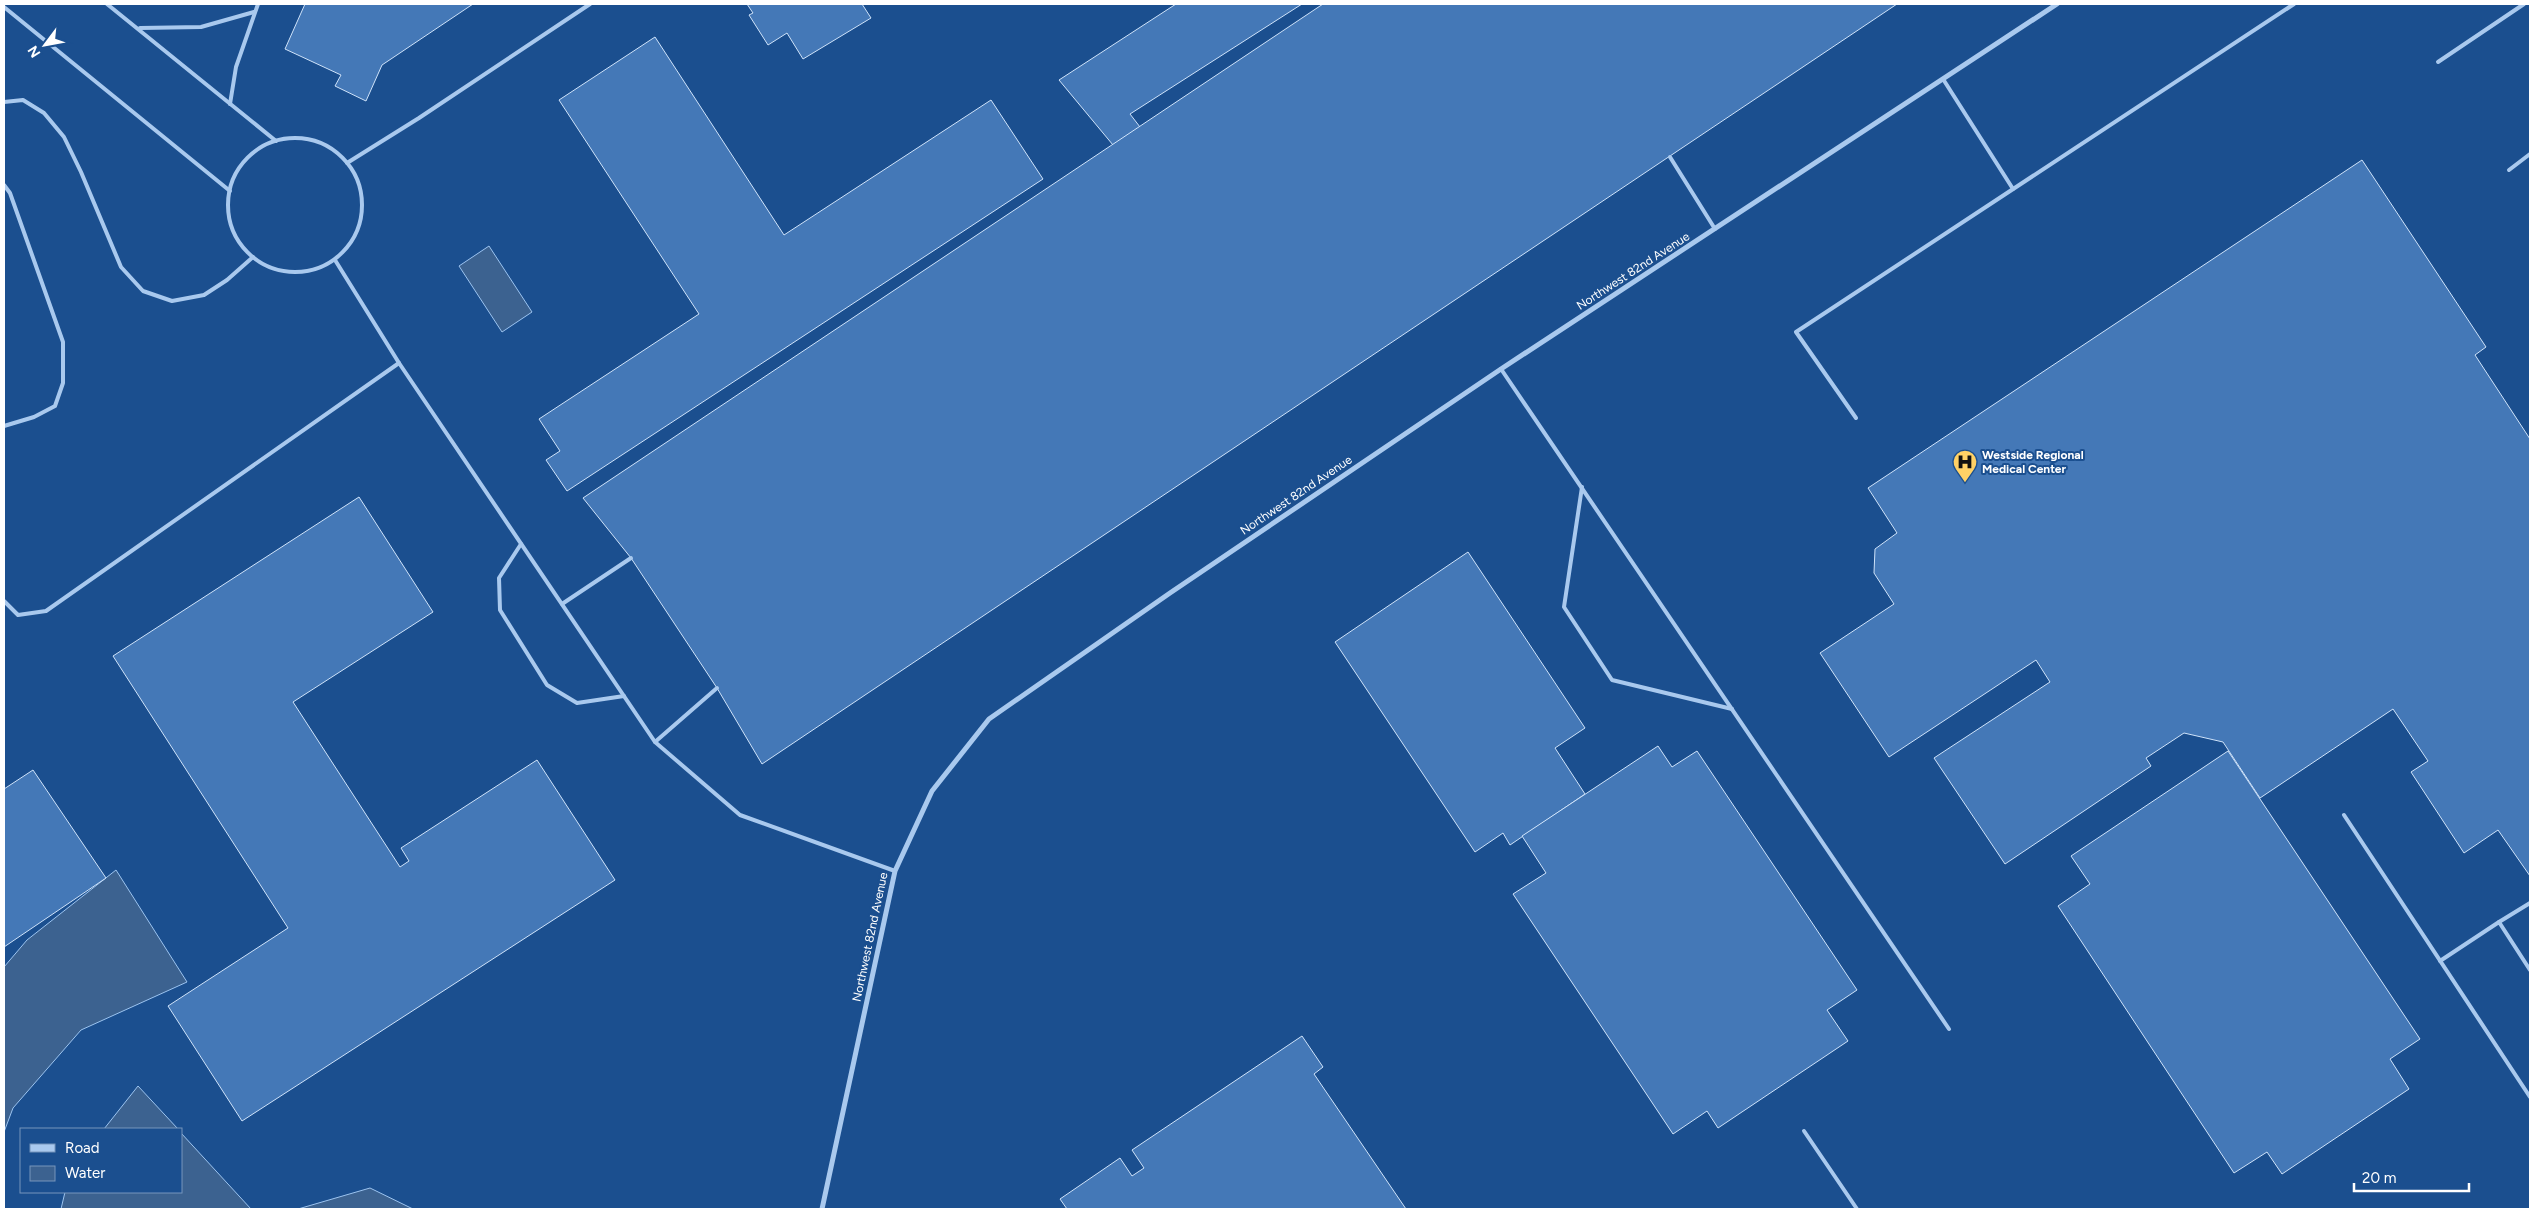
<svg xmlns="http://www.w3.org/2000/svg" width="2534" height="1213" font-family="Figtree,sans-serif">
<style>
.water{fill:#3c6290;stroke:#9cc4f0}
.building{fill:#4478b7;stroke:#cfe3fa}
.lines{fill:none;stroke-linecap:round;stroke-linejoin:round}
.lane{stroke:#a9c9ee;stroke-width:4}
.street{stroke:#a9c9ee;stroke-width:5}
.labels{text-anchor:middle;stroke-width:4;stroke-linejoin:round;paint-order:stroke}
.street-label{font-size:12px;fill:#fff;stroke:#1b4f8f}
.poi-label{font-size:12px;font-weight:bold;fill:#fff;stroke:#1b4f8f;text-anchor:start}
</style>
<rect width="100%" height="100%" fill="#1b4f8f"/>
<!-- water -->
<g class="water">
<polygon points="489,246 532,312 502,332 459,266"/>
<polygon points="116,870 187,982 81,1030 13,1108 4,1132 4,967 27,940"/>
<polygon points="138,1086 178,1129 104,1129"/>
<polygon points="181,1133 251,1209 61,1209 65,1192 181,1192"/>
<polygon points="370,1188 413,1209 298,1209"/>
</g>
<!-- building -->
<g class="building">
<polygon points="305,4 473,4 382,65 366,101 335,86 341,75 285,49"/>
<polygon points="747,4 862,4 871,18 803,59 787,33 768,45 749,15 753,13"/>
<polygon points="1176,4 1302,4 1130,114 1140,127 1113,145 1059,80"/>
<polygon points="1323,4 1897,4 762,764 717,688 631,558 583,498"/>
<polygon points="655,37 784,235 991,100 1043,179 567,491 546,460 560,451 539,419 699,314 559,100"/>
<polygon points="2362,160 2486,347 2475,355 2530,439 2530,876 2498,830 2464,853 2411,772 2428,761 2393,709 2260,798 2223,742 2184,733 2146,758 2151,766 2005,864 1934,758 2050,682 2036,660 1889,757 1820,653 1894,604 1874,573 1875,549 1897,533 1868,488"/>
<polygon points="359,497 433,612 293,702 400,867 409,861 401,848 537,760 615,880 242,1121 168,1006 288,928 113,656"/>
<polygon points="1468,552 1585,728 1555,748 1585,794 1510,845 1503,833 1475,852 1335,642"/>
<polygon points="1658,746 1672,767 1697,751 1857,990 1827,1010 1848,1041 1718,1128 1707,1111 1673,1134 1513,894 1546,873 1522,836"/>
<polygon points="2228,751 2420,1039 2390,1059 2409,1089 2282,1174 2267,1152 2234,1173 2058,906 2090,884 2071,856"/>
<polygon points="33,770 106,878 4,947 4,789"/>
<polygon points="1302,1036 1323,1067 1314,1074 1406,1209 1067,1209 1060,1199 1120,1158 1132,1176 1144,1168 1132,1150"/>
</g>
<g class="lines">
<!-- lane -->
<g class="lane">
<polyline points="107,4 276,141"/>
<polyline points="4,7 230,191"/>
<polyline points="140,28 201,27 254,12"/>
<polyline points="2438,62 2524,4"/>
<polyline points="1943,79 2013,189"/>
<polyline points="4,102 23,100 44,113 64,137 81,172 121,267 143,291 172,301 204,295 227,280 253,257"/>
<polyline points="230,104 236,67 258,4"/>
<circle cx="295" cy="205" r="67"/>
<polyline points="1670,157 1715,229"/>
<polyline points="347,163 419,118 590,4"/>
<polyline points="2509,170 2530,154"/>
<polyline points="4,185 10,193 63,342 63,383 55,406 34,417 4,426"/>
<polyline points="335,260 399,363 655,742 740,815 895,871"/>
<polyline points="1501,369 1949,1029"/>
<polyline points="1856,418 1796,332 2294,4"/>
<polyline points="1582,487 1564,607 1612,680 1732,709"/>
<polyline points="521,544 499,578 500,610 547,685 577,703 624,696"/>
<polyline points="4,601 18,615 46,611 399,363"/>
<polyline points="562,604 631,558"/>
<polyline points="655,742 717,688"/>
<polyline points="2344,815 2530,1097"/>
<polyline points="2499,922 2530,903"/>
<polyline points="2440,961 2499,922 2530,970"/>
<polyline points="1804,1131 1857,1209"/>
</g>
<!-- street -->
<polyline class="street" points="822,1209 895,871 932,791 989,719 1170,593 1501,369 2057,4"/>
</g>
<!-- icons -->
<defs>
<symbol id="hospital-pin" viewBox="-11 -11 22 30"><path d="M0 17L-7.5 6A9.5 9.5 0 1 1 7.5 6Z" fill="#ffd166" stroke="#1b4f8f"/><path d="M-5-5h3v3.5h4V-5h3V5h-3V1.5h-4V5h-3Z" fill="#111"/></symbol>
</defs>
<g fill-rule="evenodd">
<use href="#hospital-pin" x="1951" y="448" width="28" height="38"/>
</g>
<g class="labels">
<!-- street labels -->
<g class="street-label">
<text transform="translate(1633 271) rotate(-33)" y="4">Northwest 82nd Avenue</text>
<text transform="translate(1296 495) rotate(-34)" y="4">Northwest 82nd Avenue</text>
<text transform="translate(870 937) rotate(-78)" y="4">Northwest 82nd Avenue</text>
</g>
<!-- poi labels -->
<g class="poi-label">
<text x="1982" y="459">Westside Regional<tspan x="1982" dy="14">Medical Center</tspan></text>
</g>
</g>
<!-- border -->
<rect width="2534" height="1213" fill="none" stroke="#ffffff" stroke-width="10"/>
<!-- legend -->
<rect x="20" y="1128" width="162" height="65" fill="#1b4f8f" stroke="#7695bc"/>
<rect x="30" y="1144" width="25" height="8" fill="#a9c9ee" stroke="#7695bc"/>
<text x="65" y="1153" font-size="15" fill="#ffffff">Road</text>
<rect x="30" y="1166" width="25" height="15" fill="#3c6290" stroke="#7695bc"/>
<text x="65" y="1178" font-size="15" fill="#ffffff">Water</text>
<!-- north arrow -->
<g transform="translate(45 45) rotate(238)" stroke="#1b4f8f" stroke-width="4" paint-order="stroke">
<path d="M0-4L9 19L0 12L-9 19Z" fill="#ffffff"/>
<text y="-8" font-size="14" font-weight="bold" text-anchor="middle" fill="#ffffff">N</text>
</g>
<!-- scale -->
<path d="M2354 1183v8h115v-8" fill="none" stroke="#ffffff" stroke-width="2.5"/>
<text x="2362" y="1183" font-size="15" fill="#ffffff" stroke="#1b4f8f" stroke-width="4" paint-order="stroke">20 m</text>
</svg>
